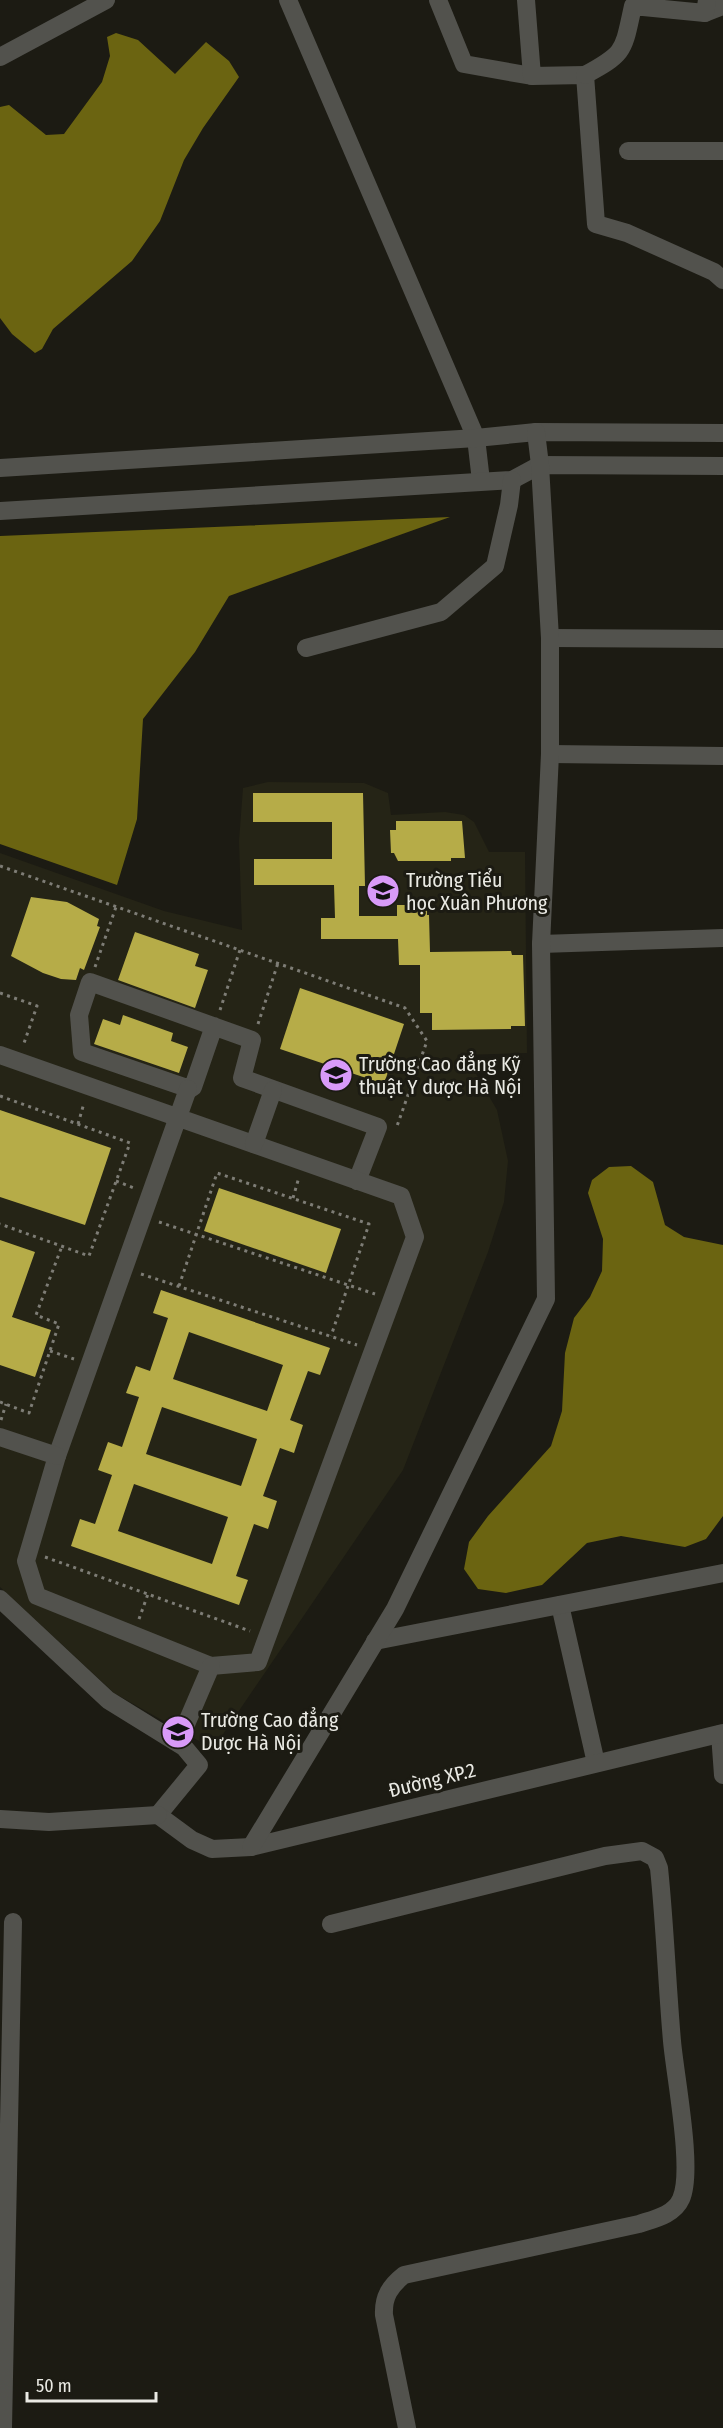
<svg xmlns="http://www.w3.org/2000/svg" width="723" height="2428" font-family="'Fira Sans Condensed',sans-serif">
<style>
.built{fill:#252416}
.water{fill:#6b6411}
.building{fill:#b6ac48;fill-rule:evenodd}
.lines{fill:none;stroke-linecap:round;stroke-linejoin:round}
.path{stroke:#7e7d76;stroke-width:3;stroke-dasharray:3 4.5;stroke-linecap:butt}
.minor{stroke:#52524d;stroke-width:18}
.labels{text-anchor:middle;stroke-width:6;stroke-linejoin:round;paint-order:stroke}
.poi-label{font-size:20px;fill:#eaeae4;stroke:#1c1b13;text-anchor:start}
.street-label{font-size:20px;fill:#eaeae4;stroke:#1c1b13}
</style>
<rect width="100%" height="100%" fill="#1c1b13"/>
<!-- built -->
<polygon class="built" points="268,782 364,783 388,793 391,815 445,812 464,815 474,822 489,852 525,852 527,1053 465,1055 497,1110 508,1161 504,1202 488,1252 403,1470 213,1749 114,1693 0,1587 0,853 164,911 242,930 239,841 243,788"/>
<!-- water -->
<g class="water">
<polygon points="116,33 138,40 175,74 206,42 229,61 239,77 203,128 184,160 160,221 132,261 53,329 42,349 35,353 12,334 0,318 0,107 9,105 46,135 64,134 102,82 110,56 107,37"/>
<polygon points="450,517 229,596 195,652 143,719 137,819 117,885 0,844 0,536"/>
<polygon points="631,1166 653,1182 665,1225 684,1237 723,1245 723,1516 706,1539 685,1547 621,1536 587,1543 542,1585 506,1593 478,1589 464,1569 469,1542 488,1516 551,1446 562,1411 565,1353 574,1318 590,1297 602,1271 603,1239 588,1193 592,1180 609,1167"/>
</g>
<!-- building -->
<g class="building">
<polygon points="253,793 363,793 365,886 359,886 359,916 397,916 397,905 427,905 427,915 429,915 430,952 511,951 512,955 523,955 525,1026 511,1026 511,1029 432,1030 432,1013 420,1013 420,965 399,965 398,939 321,939 321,918 335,918 334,885 254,885 254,859 332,859 332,822 253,822"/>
<polygon points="396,821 462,821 465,858 451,858 451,861 398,861 394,853 391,853 390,830 396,830"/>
<polygon points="31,897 67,902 99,919 97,926 100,927 84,970 80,968 76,980 61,979 43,973 11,956"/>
<polygon points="135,932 199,954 195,966 208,970 195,1008 118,980"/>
<polygon points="300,988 404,1024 384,1084 280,1049"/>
<polygon points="123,1015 173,1033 171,1041 188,1047 179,1073 94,1044 103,1019 120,1025"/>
<polygon points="0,1110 111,1148 85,1225 0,1197"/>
<polygon points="219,1188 341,1229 326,1273 204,1231"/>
<polygon points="0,1240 35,1252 12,1317 51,1330 35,1377 0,1365"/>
<path d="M161,1290L330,1348L320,1375L308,1371L290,1420L303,1425L294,1453L280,1448L263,1496L277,1501L268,1529L254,1524L236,1576L248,1580L239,1605L71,1546L80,1519L95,1524L112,1475L98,1470L108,1442L122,1447L139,1397L126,1393L136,1366L150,1371L168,1318L153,1313ZM189,1332L283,1365L267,1411L173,1379ZM162,1407L257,1439L241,1486L146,1454ZM134,1484L228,1517L212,1564L118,1531Z"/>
</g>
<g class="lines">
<!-- path -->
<g class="path">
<polyline points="0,866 405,1008 427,1041 396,1129"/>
<polyline points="95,967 116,907"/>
<polyline points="0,993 37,1006 23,1046"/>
<polyline points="220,1010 240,950"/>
<polyline points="258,1024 278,963"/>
<polyline points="0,1096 130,1143 89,1256 0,1224"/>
<polyline points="78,1124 84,1103"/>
<polyline points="116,1181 134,1188"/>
<polyline points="293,1198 299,1177"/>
<polyline points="159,1222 375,1294"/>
<polyline points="141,1274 357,1345"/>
<polyline points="179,1286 217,1173 369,1224 331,1336"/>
<polyline points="50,1351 74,1359"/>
<polyline points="0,1402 29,1413 59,1324 36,1315 62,1246"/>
<polyline points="1,1420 6,1404"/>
<polyline points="45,1557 250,1631"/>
<polyline points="139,1619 148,1594"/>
</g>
<!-- minor -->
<g class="minor">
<polyline points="288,0 476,438 481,481"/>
<polyline points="438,0 464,64 532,76"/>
<polyline points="526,0 532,76 585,75 596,224 627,233 714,272 723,280"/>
<polyline points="705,13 720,7 723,3"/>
<polyline points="0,57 106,0"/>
<path d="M585,75C626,53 623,51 633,6L705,13L707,0"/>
<polyline points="628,151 723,151"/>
<polyline points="0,468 476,438 536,432 723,433"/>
<polyline points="0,511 512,480 540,465 723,466"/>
<polyline points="550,638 723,639"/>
<polyline points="306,648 441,612 495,566 509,505 512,480"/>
<polyline points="550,754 723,756"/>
<polyline points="541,944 723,938"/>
<polyline points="214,1026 193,1087 190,1089 82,1052 79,1015 90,982 252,1040 242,1078 378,1127 357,1181"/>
<path d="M0,1055C134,1102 268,1149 401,1196L415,1237L258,1662L211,1666L37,1596L26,1561L57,1456L188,1089"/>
<polyline points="254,1144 273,1090"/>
<polyline points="0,1437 57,1456"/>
<polyline points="0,1599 108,1700 184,1747 199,1765 158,1815"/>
<polyline points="560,1605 596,1763"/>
<polyline points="375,1641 723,1573"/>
<polyline points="720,1734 723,1775"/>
<polyline points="178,1743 211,1666"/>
<polyline points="158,1815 192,1840 212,1849 251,1847 723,1733"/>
<polyline points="0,1819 49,1822 158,1815"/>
<polyline points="251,1847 395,1609 546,1299 541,944 550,754 550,638 540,465 536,432"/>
<path d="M331,1924L605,1856L642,1851L655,1858L659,1868C665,1926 667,1984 672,2041C675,2076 694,2171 681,2199C674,2215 654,2219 639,2224L404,2275C390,2286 383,2297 384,2315L407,2428"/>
<polyline points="3,2428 13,1922"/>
</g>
</g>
<!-- icons -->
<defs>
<symbol id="school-disc" viewBox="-11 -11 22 22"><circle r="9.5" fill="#d89af8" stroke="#1c1b13"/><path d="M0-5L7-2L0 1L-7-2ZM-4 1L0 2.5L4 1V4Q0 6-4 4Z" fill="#111"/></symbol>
<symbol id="university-disc" viewBox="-11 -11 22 22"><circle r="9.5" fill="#d89af8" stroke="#1c1b13"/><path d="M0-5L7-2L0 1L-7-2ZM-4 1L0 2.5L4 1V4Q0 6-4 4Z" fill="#111"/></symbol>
</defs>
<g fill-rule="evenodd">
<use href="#school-disc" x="364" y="872" width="38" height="38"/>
<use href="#university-disc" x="317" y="1056" width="38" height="38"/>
<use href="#university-disc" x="159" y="1713" width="38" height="38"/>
</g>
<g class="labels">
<!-- poi labels -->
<g class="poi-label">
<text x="406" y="887">Trường Tiểu<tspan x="406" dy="23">học Xuân Phương</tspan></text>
<text x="359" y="1071">Trường Cao đẳng Kỹ<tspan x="359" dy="23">thuật Y dược Hà Nội</tspan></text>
<text x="201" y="1727">Trường Cao đẳng<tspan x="201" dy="23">Dược Hà Nội</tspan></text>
</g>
<!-- street labels -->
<g class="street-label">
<text transform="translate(432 1780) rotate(-14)" y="7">Đường XP.2</text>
</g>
</g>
<!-- scale -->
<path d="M27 2392v9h129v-9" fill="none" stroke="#eaeae4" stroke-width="3"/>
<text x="36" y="2392" font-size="18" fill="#eaeae4" stroke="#1c1b13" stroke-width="4.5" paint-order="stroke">50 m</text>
</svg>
